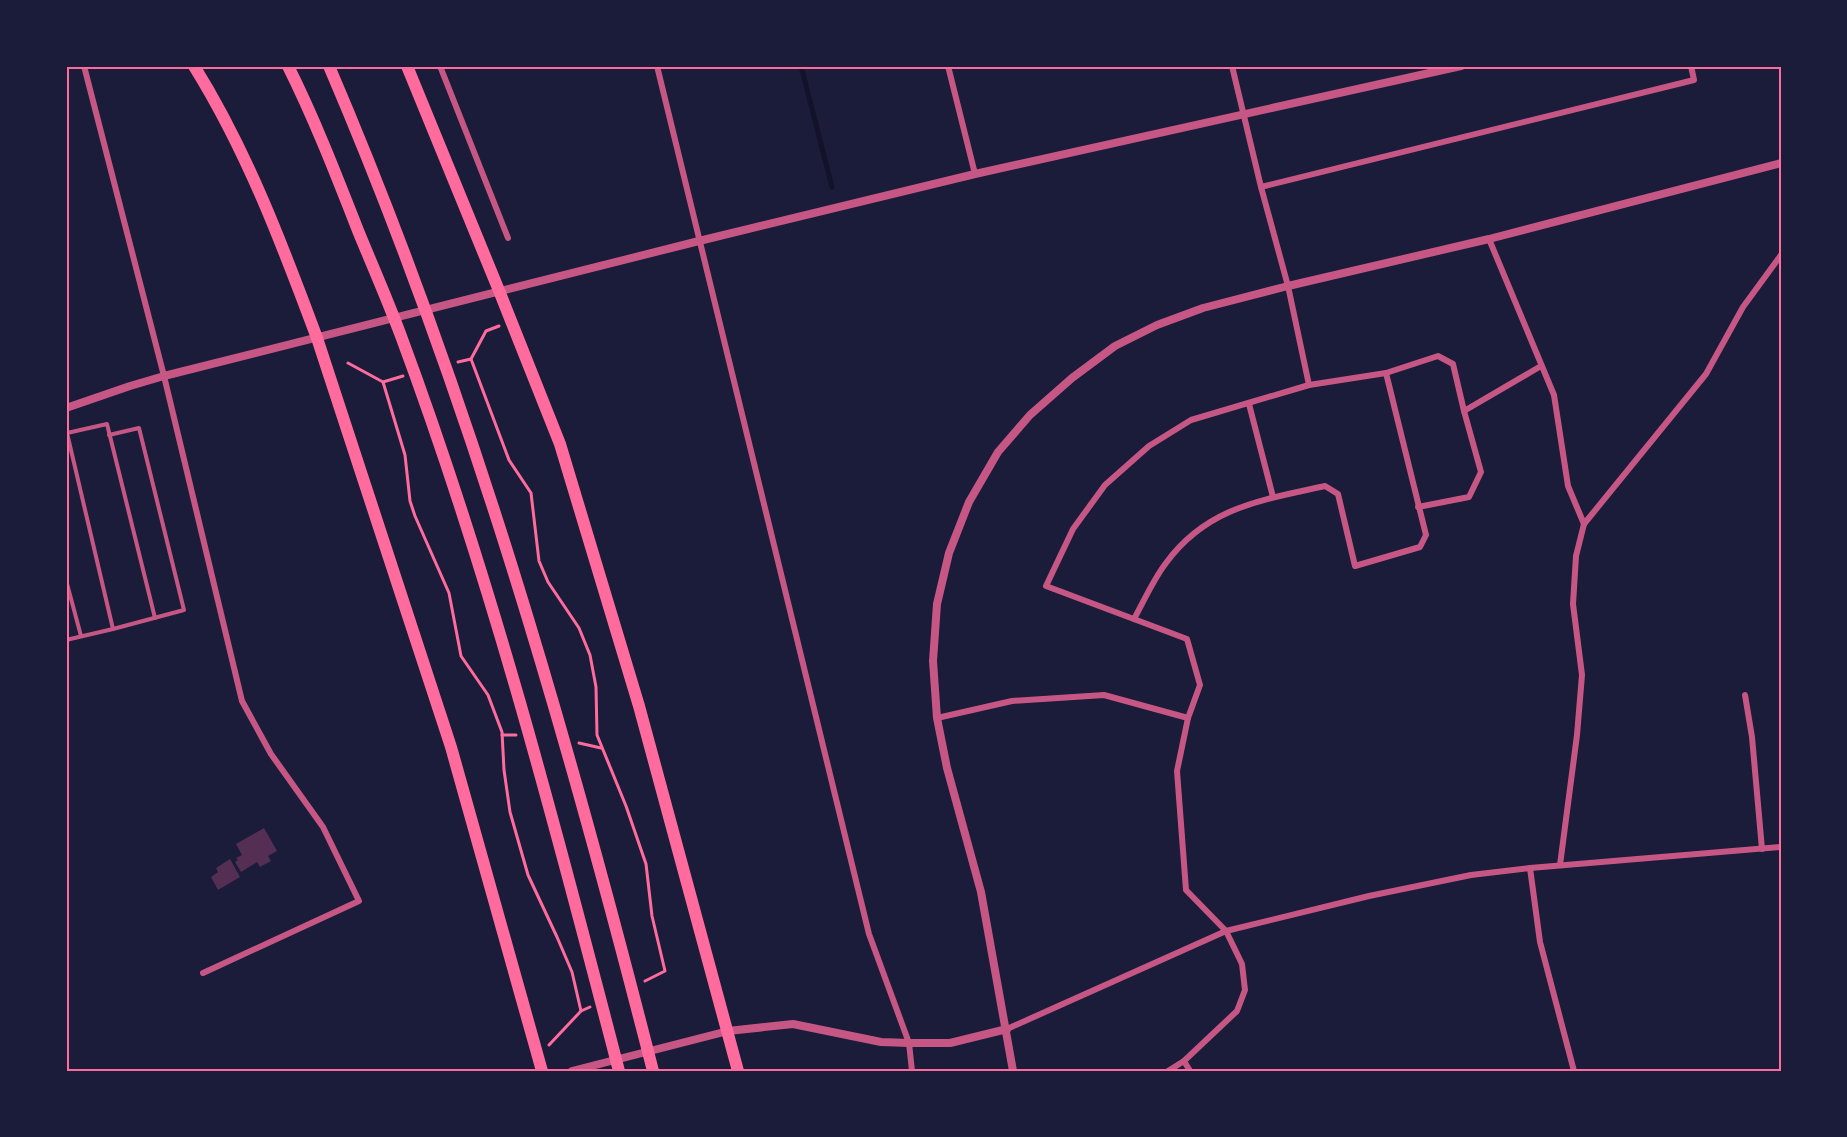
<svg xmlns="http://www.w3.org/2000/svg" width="1847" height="1137" font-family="'Nunito Sans',sans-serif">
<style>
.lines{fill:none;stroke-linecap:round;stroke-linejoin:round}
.stream{stroke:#12122b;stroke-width:5}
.building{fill:#542f53}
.path{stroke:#ff6b9d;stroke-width:3}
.service{stroke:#c65784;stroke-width:4}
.minor{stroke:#c65784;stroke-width:6}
.tertiary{stroke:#c65784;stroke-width:8}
.trunk{stroke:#ff6b9d;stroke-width:12}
.motorway{stroke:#ff6b9d;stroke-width:12}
.neatline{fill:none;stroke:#ff6b9d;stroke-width:2}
</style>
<rect width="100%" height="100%" fill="#1b1b3a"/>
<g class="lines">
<!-- stream -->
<polyline class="stream" points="801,66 832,187"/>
</g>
<!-- building -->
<g class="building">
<polygon points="264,828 277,851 268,856 271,861 260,867 257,862 241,872 235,862 238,860 236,858 242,855 236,844"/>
<polygon points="230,859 240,877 218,890 211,877 218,872 216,868"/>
</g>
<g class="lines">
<!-- path -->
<g class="path">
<polyline points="499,326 486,331 471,359 509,460 531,493 539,561 548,582 579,628 590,655 596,687 597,735 626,806 646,864 652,916 665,971 645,981"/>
<polyline points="458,362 471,359"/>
<polyline points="348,363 383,382 405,455 410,501 415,516 449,593 461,656 488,695 502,732 504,770 510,812 528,875 557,937 572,972 581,1011 549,1045"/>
<polyline points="383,382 403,376"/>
<polyline points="502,735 516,735"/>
<polyline points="579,743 601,748"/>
<polyline points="581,1011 590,1007"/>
</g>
<!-- service -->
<g class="service">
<polyline points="66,580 81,636"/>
<polyline points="113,629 67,433 107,424 155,618"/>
<polyline points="66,640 113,629 184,610 139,428 109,435"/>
</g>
<!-- minor -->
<g class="minor">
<polyline points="84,66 164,376 242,701 271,754 323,827 359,901 203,973"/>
<polyline points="440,66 508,238"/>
<polyline points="657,66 869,934 909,1043 912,1071"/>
<polyline points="948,66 975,174"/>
<polyline points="1232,66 1261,187 1288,286 1309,385"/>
<polyline points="1261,187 1694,80 1691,66"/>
<polyline points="1489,239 1554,395 1568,486 1584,524"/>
<polyline points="1249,404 1273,497"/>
<polyline points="1418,507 1469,497 1481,472 1464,411 1541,366"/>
<path d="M1134,619C1144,601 1153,580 1166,563C1207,507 1262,500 1325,486L1338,494L1355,566L1420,547L1426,535L1386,373"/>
<polyline points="1745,695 1752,737 1762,849"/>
<polyline points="937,718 1012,701 1104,695 1188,718"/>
<polyline points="1560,865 1577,735 1582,675 1573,604 1576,556 1584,524 1706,374 1743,307 1781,255"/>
<polyline points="1530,868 1540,942 1574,1071"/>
<polyline points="1007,1029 1226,931 1369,896 1471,875 1530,868 1781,847"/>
<polyline points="1184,1061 1190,1071"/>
<polyline points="1168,1071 1184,1061 1237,1011 1245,990 1242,964 1226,931 1186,890 1177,771 1188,718 1200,685 1187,639 1046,586 1073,529 1105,485 1149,446 1191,420 1309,385 1386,373 1438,356 1453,364 1464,411"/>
</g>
<!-- tertiary -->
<g class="tertiary">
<polyline points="66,408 130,386 164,376 699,241 975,174 1461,66"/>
<polyline points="572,1071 728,1031 793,1024 881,1042 909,1043 950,1043 1007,1029"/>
<polyline points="1013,1071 981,892 947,768 937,718 933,661 937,604 949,553 969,502 998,452 1030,415 1072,378 1115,346 1157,325 1203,308 1288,286 1489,239 1781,163"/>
</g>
<!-- trunk -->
<g class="trunk">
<polyline points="500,293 560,444 639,706 738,1071"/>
<polyline points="317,338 451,747 542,1071"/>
</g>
<!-- motorway -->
<g class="motorway">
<path d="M194,66C247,151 282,244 317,338"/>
<path d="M288,66C315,120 337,177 359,233C373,267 388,301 401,336C490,575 555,824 619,1071"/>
<path d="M329,66C468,390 566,730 653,1071"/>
<polyline points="407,66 500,293"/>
</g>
</g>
<!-- border -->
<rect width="1847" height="1137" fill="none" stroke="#1b1b3a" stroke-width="135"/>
<rect x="68" y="68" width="1712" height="1002" class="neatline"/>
</svg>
